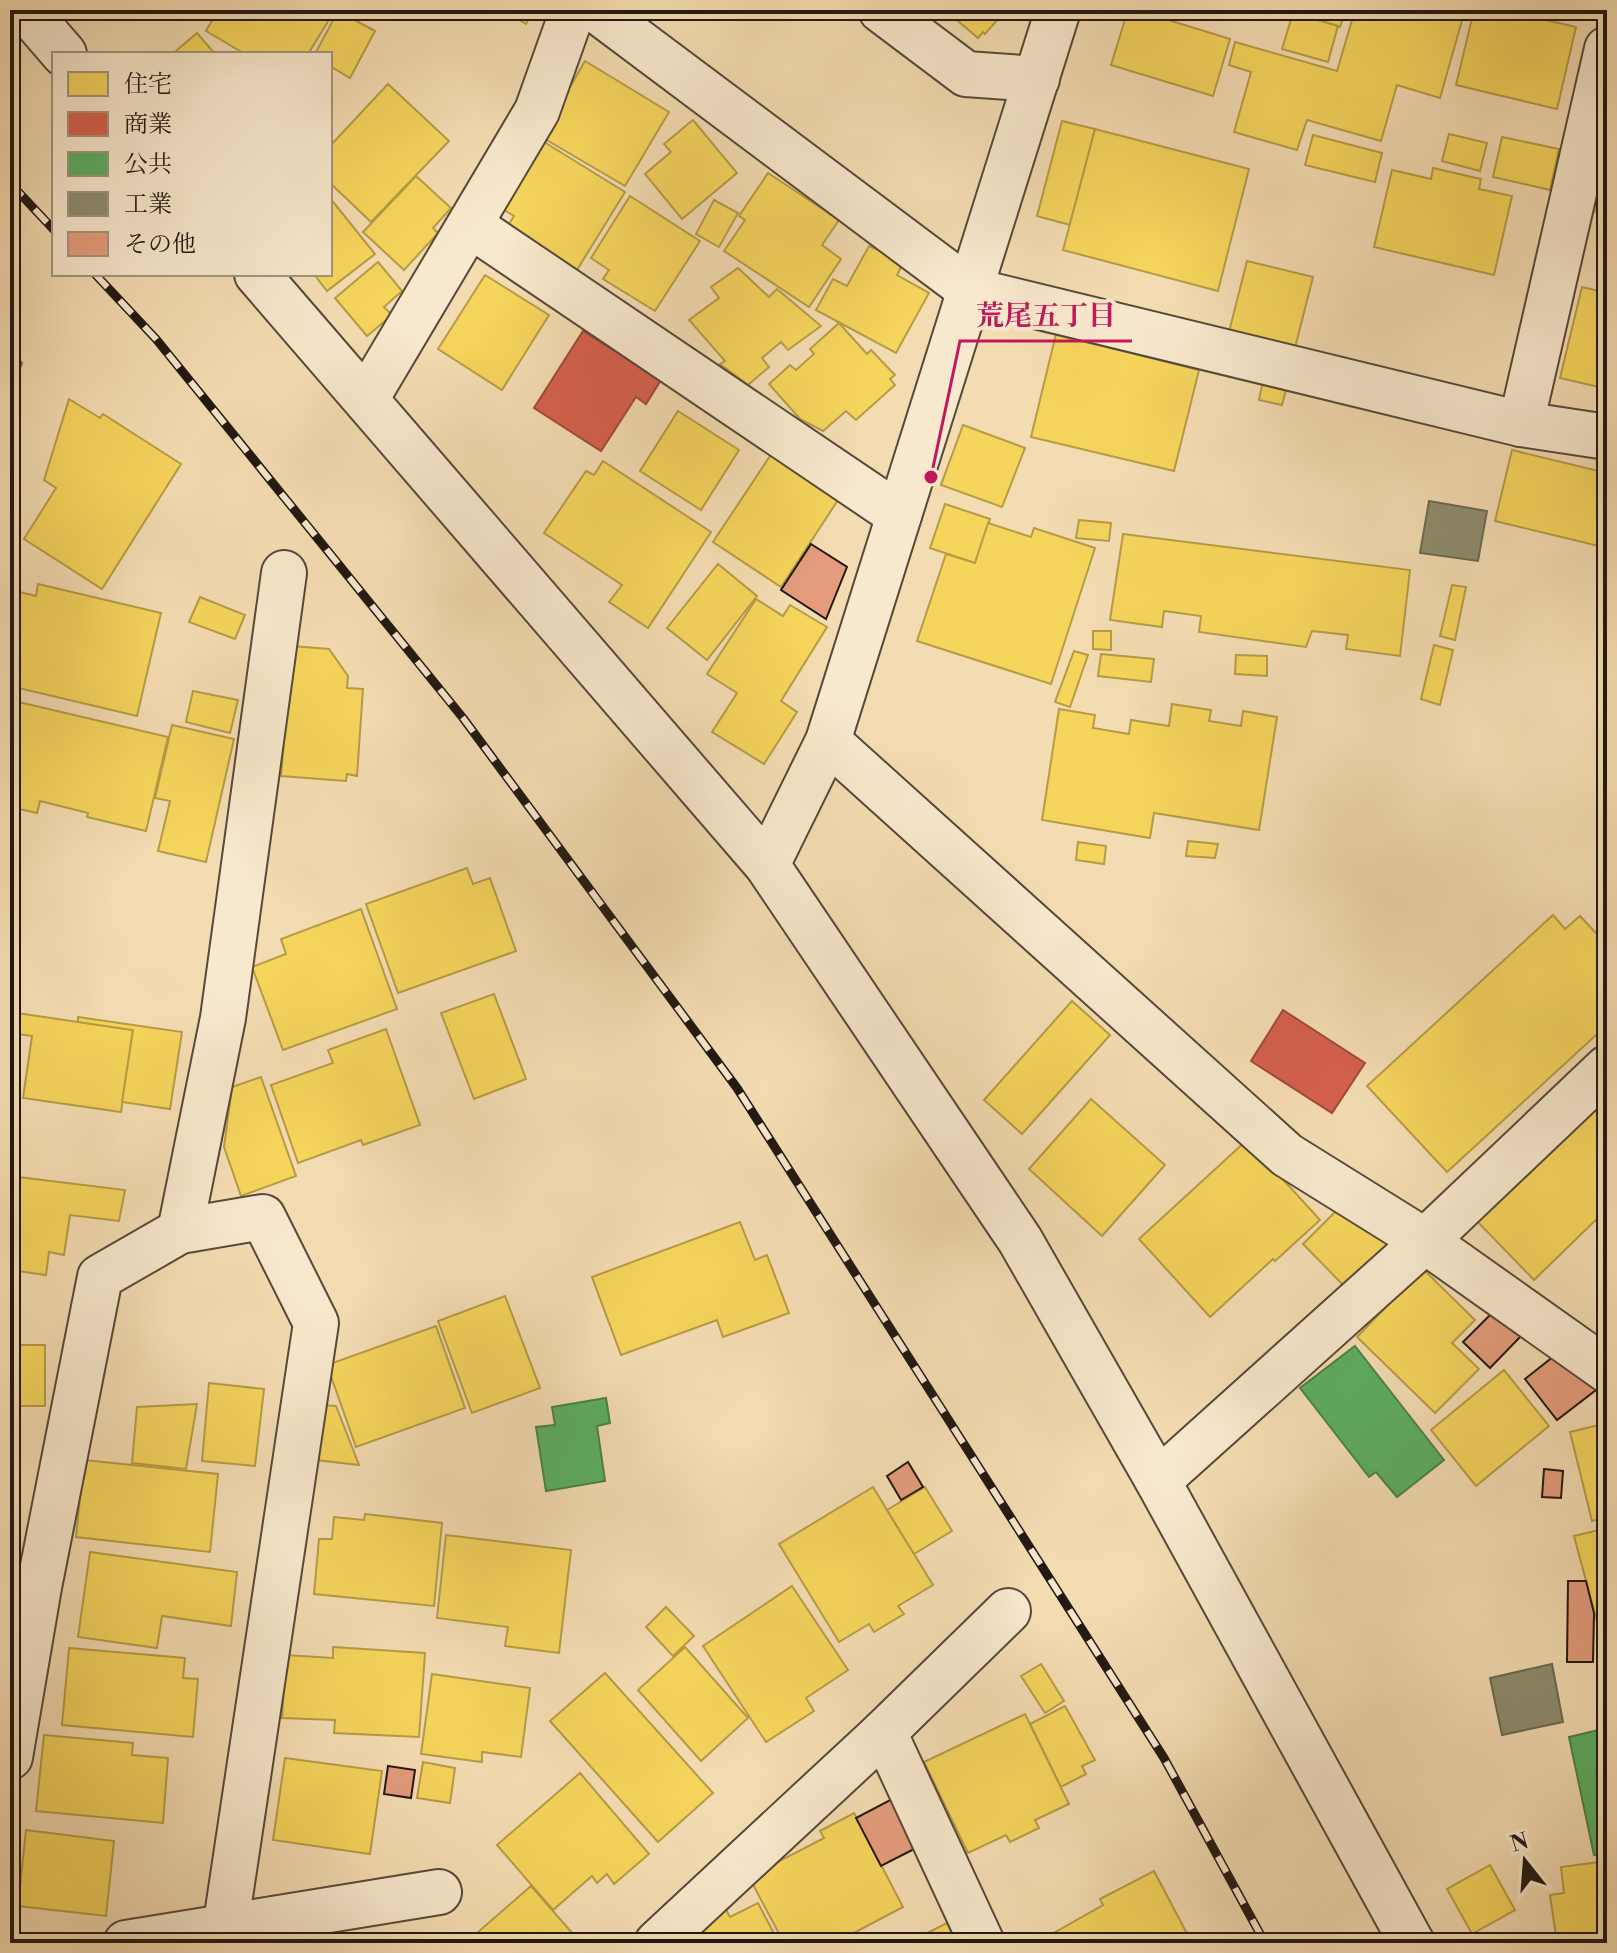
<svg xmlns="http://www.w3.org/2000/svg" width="1617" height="1953" font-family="'Libre Bodoni','Noto Serif JP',serif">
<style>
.homes{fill:#f6d55c;stroke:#b69c46;stroke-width:2}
.shops{fill:#d6604d;stroke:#a04a3b;stroke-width:2}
.public{fill:#5aae61;stroke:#498149;stroke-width:2}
.industry{fill:#8c8c6e;stroke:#6c6952;stroke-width:2}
.building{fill:#e49c7c;stroke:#221811;stroke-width:2}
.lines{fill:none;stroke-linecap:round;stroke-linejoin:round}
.minor-casing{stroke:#564939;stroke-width:48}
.tertiary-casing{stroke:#564939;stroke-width:48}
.minor{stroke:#f8e8cd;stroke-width:44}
.tertiary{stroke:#f8e8cd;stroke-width:44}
.rail-casing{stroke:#221811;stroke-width:9}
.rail{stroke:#f8e8cd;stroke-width:6;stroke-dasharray:18;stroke-linecap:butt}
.leader{fill:none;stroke:#c2185b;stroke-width:3}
.callout-dot{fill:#c2185b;stroke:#f8e8cd;stroke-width:3}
.callout-label{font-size:28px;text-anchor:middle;font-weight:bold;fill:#c2185b;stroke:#f8e8cd;stroke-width:8;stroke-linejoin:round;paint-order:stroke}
</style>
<rect width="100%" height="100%" fill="#f4dcb2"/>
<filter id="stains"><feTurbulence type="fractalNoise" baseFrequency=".0025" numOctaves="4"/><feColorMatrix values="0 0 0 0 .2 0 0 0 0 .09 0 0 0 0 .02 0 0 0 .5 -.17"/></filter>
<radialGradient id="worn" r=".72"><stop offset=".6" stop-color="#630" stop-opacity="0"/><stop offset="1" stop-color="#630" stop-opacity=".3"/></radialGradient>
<!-- homes -->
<g class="homes">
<polygon points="218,10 335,10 308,54 245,54 206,31"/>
<polygon points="501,10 534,10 526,24"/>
<polygon points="945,10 1006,10 985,34 983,32 978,38"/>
<polygon points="1128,10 1136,10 1230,39 1213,96 1111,65"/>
<polygon points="1300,10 1346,10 1340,27 1299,13"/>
<polygon points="1355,10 1465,10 1440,98 1397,85 1381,141 1307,120 1297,150 1234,132 1251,72 1229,65 1235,42 1337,71"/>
<polygon points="1474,10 1503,10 1576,27 1557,109 1456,85"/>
<polygon points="338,11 375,31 350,78 330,66 330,54 315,54"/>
<polygon points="1293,13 1338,26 1328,62 1282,49"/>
<polygon points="197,33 215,54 178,54 176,51"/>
<polygon points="585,61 669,112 625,186 533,132 560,87 567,92"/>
<polygon points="388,84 449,141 371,222 330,183 330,146"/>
<polygon points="693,120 737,173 682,219 645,174 671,152 664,144"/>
<polygon points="1062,121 1095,129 1070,225 1037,216"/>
<polygon points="1095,129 1249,169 1218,291 1063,250"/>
<polygon points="1449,134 1487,143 1480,171 1442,161"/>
<polygon points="1313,135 1382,153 1375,182 1305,165"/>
<polygon points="536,137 625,192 577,270 507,227 514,216 494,204"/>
<polygon points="1502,137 1559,149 1550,190 1493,177"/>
<polygon points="1433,168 1481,179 1479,189 1512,196 1494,275 1374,247 1392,170 1431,179"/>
<polygon points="1604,170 1607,171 1607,215 1594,211"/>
<polygon points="768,173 839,220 822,245 841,259 809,307 724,251 745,220 739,216"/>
<polygon points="416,176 451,208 433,228 438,233 404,270 363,232"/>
<polygon points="630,196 700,241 655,311 603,279 609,270 591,258"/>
<polygon points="330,198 375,254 327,291 314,274 330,274"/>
<polygon points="714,200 738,213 719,247 696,234"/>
<polygon points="1607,226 1607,258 1600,256"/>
<polygon points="869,246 885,253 906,257 897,275 929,293 896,353 816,310 833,279 847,286"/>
<polygon points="1247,261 1313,277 1295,348 1229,332"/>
<polygon points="378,262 402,291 384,307 392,315 367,336 335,298"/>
<polygon points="738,268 769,297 777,289 821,326 788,350 781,342 762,358 769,367 748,385 720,364 725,361 689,320 719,298 711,287"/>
<polygon points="485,275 549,315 502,390 438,349"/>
<polygon points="1582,287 1607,293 1607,389 1560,378"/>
<polygon points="839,323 867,354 871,350 895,375 890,379 895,385 856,420 846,411 823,431 800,419 769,384 790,365 796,370 814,354 810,349"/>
<polygon points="1056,334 1199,370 1174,471 1031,437"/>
<polygon points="1263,381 1287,386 1282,405 1259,400"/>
<polygon points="69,399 100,418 103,414 181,464 102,589 24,539 56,488 44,480"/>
<polygon points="678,411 739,450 701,510 640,471"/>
<polygon points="963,425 1025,448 1002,507 941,485"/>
<polygon points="1512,450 1607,473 1607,548 1495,521"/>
<polygon points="772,453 840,497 781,587 713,542"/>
<polygon points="603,461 711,532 648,628 609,602 622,585 544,533 586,471 594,475"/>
<polygon points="945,504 990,519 975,563 930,548"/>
<polygon points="1079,520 1111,523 1109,541 1076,538"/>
<polygon points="988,523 1031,537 1034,528 1095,548 1051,684 917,641 946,554 975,563"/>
<polygon points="1123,534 1410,570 1400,656 1346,649 1348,635 1312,631 1306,647 1199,632 1201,616 1164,611 1162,627 1110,620"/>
<polygon points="718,564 757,596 707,660 667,628"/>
<polygon points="38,584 161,613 137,716 10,686 10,605 15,591 36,596"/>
<polygon points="1452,585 1466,587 1455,640 1440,636"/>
<polygon points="200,597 245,615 235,639 189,622"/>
<polygon points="756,599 783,616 790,605 827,627 781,701 797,712 764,764 712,732 737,693 707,674"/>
<polygon points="1093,631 1111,631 1111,650 1093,649"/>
<polygon points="1434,645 1453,650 1440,705 1421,699"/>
<polygon points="292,646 329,649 348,676 347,688 363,689 357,776 347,774 346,781 281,776"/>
<polygon points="1074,651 1088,655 1070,707 1055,702"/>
<polygon points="1101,654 1154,659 1151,682 1098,676"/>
<polygon points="1236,655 1267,656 1267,676 1235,674"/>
<polygon points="193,691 238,700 230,733 186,722"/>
<polygon points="10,700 168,737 146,831 87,817 88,813 40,801 37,813 10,807"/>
<polygon points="1172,704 1211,710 1209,721 1241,726 1243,711 1277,717 1259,830 1154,813 1150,838 1042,820 1059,709 1095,715 1093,728 1129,734 1131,720 1169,726"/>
<polygon points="172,725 234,739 206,862 158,851 170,801 155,798"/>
<polygon points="1188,841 1218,844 1215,858 1186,856"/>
<polygon points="1078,842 1106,846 1104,864 1076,860"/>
<polygon points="467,868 473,884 490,878 516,951 398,993 366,904"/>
<polygon points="361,909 397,1009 283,1050 252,967 286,954 281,939"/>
<polygon points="1553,915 1565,929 1580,916 1607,945 1607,1025 1447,1172 1367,1086"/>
<polygon points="494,994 526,1079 474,1099 441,1013"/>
<polygon points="1072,1001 1110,1035 1022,1134 984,1100"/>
<polygon points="10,1012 133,1030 121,1112 23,1098 32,1036 10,1033"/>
<polygon points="78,1017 182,1032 170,1109 122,1102 133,1030 78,1022"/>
<polygon points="386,1029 420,1125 363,1145 361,1140 298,1163 271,1085 333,1063 328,1050"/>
<polygon points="261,1077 296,1176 241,1196 224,1147 232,1087"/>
<polygon points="1607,1087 1607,1209 1534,1280 1473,1217"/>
<polygon points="1091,1099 1165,1165 1102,1236 1029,1169"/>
<polygon points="1247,1140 1320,1220 1275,1261 1273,1259 1210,1317 1139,1239"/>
<polygon points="10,1176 125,1190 119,1221 70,1215 64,1255 49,1252 46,1275 10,1270"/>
<polygon points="1338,1209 1392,1246 1348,1290 1303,1244"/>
<polygon points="740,1222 755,1260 767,1255 789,1313 723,1337 717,1320 621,1355 592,1277"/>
<polygon points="1423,1269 1475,1320 1452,1343 1479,1369 1435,1413 1357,1337"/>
<polygon points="505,1296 540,1388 472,1413 438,1321"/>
<polygon points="436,1326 465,1408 356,1447 327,1365"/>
<rect x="10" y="1345" width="35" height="61"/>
<polygon points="1504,1370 1549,1426 1476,1486 1431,1430"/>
<polygon points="209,1383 264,1389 255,1466 202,1461"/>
<polygon points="197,1404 186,1469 132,1463 137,1407"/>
<polygon points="322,1405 336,1406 359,1465 316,1460"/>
<polygon points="1607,1423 1607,1517 1592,1521 1570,1432"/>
<polygon points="84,1460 218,1474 210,1552 76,1537"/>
<polygon points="873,1487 933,1585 898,1606 904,1614 874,1632 869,1624 839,1642 779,1544"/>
<polygon points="925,1487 952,1531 914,1554 887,1510"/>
<polygon points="365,1514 442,1523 434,1606 314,1594 319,1539 332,1539 334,1517 364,1520"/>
<polygon points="1607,1528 1607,1643 1603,1644 1574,1536"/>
<polygon points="446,1535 571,1550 559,1653 505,1646 508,1627 437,1618"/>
<polygon points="90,1552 237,1572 231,1626 162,1616 157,1648 78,1637"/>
<polygon points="792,1586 848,1670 806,1698 814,1711 766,1742 703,1646"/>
<polygon points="666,1607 694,1636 673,1656 646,1627"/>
<polygon points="333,1647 425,1653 419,1737 334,1733 335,1720 282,1718 286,1655 333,1658"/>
<polygon points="685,1647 748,1718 701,1761 638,1690"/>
<polygon points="69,1648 185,1658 183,1678 198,1679 193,1737 62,1725"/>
<polygon points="1041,1664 1064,1701 1045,1713 1021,1676"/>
<polygon points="605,1673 713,1793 658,1842 550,1721"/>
<polygon points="432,1674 530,1688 521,1757 482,1752 482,1762 421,1754"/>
<polygon points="1065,1706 1095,1760 1082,1766 1086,1774 1061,1787 1030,1724"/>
<polygon points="1025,1714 1069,1804 1035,1820 1039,1828 1010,1842 1006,1835 968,1853 924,1762"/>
<polygon points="44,1735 133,1743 132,1755 168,1758 163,1823 36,1811"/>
<polygon points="285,1758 382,1771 370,1854 273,1840"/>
<polygon points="423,1762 455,1768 450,1803 417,1798"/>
<polygon points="580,1773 649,1854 614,1884 607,1874 597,1883 592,1876 553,1910 497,1845"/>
<polygon points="854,1813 903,1907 835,1943 784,1943 749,1877 824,1838 820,1831"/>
<polygon points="26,1830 114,1841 106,1916 18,1906"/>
<polygon points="1607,1861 1607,1943 1557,1943 1550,1895 1564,1893 1561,1867"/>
<polygon points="1490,1865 1515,1910 1472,1934 1447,1889"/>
<polygon points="1154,1871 1192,1943 1036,1943 1103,1905 1100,1899"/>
<polygon points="531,1886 581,1943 487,1943 478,1932"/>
<polygon points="758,1903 779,1943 683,1943 707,1928 702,1920 725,1908 730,1917"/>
<polygon points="947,1923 957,1943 907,1943"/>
</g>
<!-- shops -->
<g class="shops">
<polygon points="583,331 661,380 646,404 636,397 601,451 534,408"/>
<polygon points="1283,1010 1365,1063 1332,1113 1251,1061"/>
</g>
<!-- public -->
<g class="public">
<polygon points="1355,1346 1444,1460 1397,1497 1376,1472 1369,1477 1300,1388"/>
<polygon points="606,1398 610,1423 597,1426 605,1481 546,1491 536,1427 555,1425 552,1407"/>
<polygon points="1607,1728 1607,1852 1594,1855 1569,1737"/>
</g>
<!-- industry -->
<g class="industry">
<polygon points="10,350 22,363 10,395"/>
<polygon points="1429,501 1487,511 1478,561 1420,553"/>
<polygon points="1552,1664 1563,1722 1502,1735 1490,1678"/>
</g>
<!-- building -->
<g class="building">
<polygon points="811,544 847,567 826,619 781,590"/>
<polygon points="1497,1308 1523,1334 1490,1368 1463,1342"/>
<polygon points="1563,1349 1596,1390 1557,1420 1525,1379"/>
<polygon points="908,1462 923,1487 901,1500 887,1476"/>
<polygon points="1544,1469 1563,1471 1561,1498 1542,1497"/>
<polygon points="1568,1581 1586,1581 1594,1613 1593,1662 1567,1662"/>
<polygon points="388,1766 415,1770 411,1798 384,1794"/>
<polygon points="894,1798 920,1846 881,1866 856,1818"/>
</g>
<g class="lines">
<defs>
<g id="minor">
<polyline points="596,10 970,290 1521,424"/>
<polyline points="881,10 966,74 1037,79"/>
<polyline points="1607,49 1521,424 1607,437"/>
<polyline points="470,225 899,515"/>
<polyline points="366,399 537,111 573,10"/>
<polyline points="828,741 1287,1155 1425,1241 1607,1370"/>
<polyline points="767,865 828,741 1058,10"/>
<polyline points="180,1231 223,1018 284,573"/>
<polyline points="1158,1481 1425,1241 1607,1068"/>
<polyline points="884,1732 982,1943"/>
<polyline points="10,1757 39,1587 100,1277 180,1231 263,1217 316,1323 223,1943"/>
<polyline points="126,1943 439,1892"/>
<polyline points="657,1943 884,1732 1008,1611"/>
</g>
<g id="tertiary">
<polyline points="26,10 64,54"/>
<polyline points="257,274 767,865 1020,1240 1158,1481 1412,1943"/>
</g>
</defs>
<!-- minor casing -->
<use href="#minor" class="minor-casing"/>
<!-- tertiary casing -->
<use href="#tertiary" class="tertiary-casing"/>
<!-- minor -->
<use href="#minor" class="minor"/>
<!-- tertiary -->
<use href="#tertiary" class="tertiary"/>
<defs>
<g id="rail">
<polyline points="10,183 54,230"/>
<polyline points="95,274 156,339 463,718 737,1088 1164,1758 1265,1943"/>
</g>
</defs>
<!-- rail casing -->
<use href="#rail" class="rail-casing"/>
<!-- rail -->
<use href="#rail" class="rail"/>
</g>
<!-- callouts -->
<path class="leader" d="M931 477L960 341H1132"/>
<circle class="callout-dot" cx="931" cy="477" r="8"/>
<g class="callout-label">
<text x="1046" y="325">荒尾五丁目</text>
</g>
<!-- margin -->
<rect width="1617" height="1953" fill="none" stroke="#f4dcb2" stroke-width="40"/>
<rect x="12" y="12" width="1593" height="1929" fill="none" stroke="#221811" stroke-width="4"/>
<rect x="20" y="20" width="1577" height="1913" fill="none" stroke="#221811" stroke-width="2"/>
<!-- legend -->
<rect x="52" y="52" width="280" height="224" fill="#f8e8cd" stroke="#a29582" stroke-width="2"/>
<rect x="68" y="72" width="40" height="24" fill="#f6d55c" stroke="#a29582" stroke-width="2"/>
<text x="124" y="92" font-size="24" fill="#221811">住宅</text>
<rect x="68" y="112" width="40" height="24" fill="#d6604d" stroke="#a29582" stroke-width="2"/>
<text x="124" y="132" font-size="24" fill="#221811">商業</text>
<rect x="68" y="152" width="40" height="24" fill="#5aae61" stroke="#a29582" stroke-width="2"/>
<text x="124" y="172" font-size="24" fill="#221811">公共</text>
<rect x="68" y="192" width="40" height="24" fill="#8c8c6e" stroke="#a29582" stroke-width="2"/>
<text x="124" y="212" font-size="24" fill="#221811">工業</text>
<rect x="68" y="232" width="40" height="24" fill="#e49c7c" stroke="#a29582" stroke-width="2"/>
<text x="124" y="252" font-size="24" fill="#221811">その他</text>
<!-- north arrow -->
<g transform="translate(1525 1861) rotate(343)" stroke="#f8e8cd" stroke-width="6" paint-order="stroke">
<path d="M0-6L14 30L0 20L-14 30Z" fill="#221811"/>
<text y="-12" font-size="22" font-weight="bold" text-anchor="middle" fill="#221811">N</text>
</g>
<rect width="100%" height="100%" filter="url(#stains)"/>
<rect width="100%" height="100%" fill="url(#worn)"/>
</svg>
